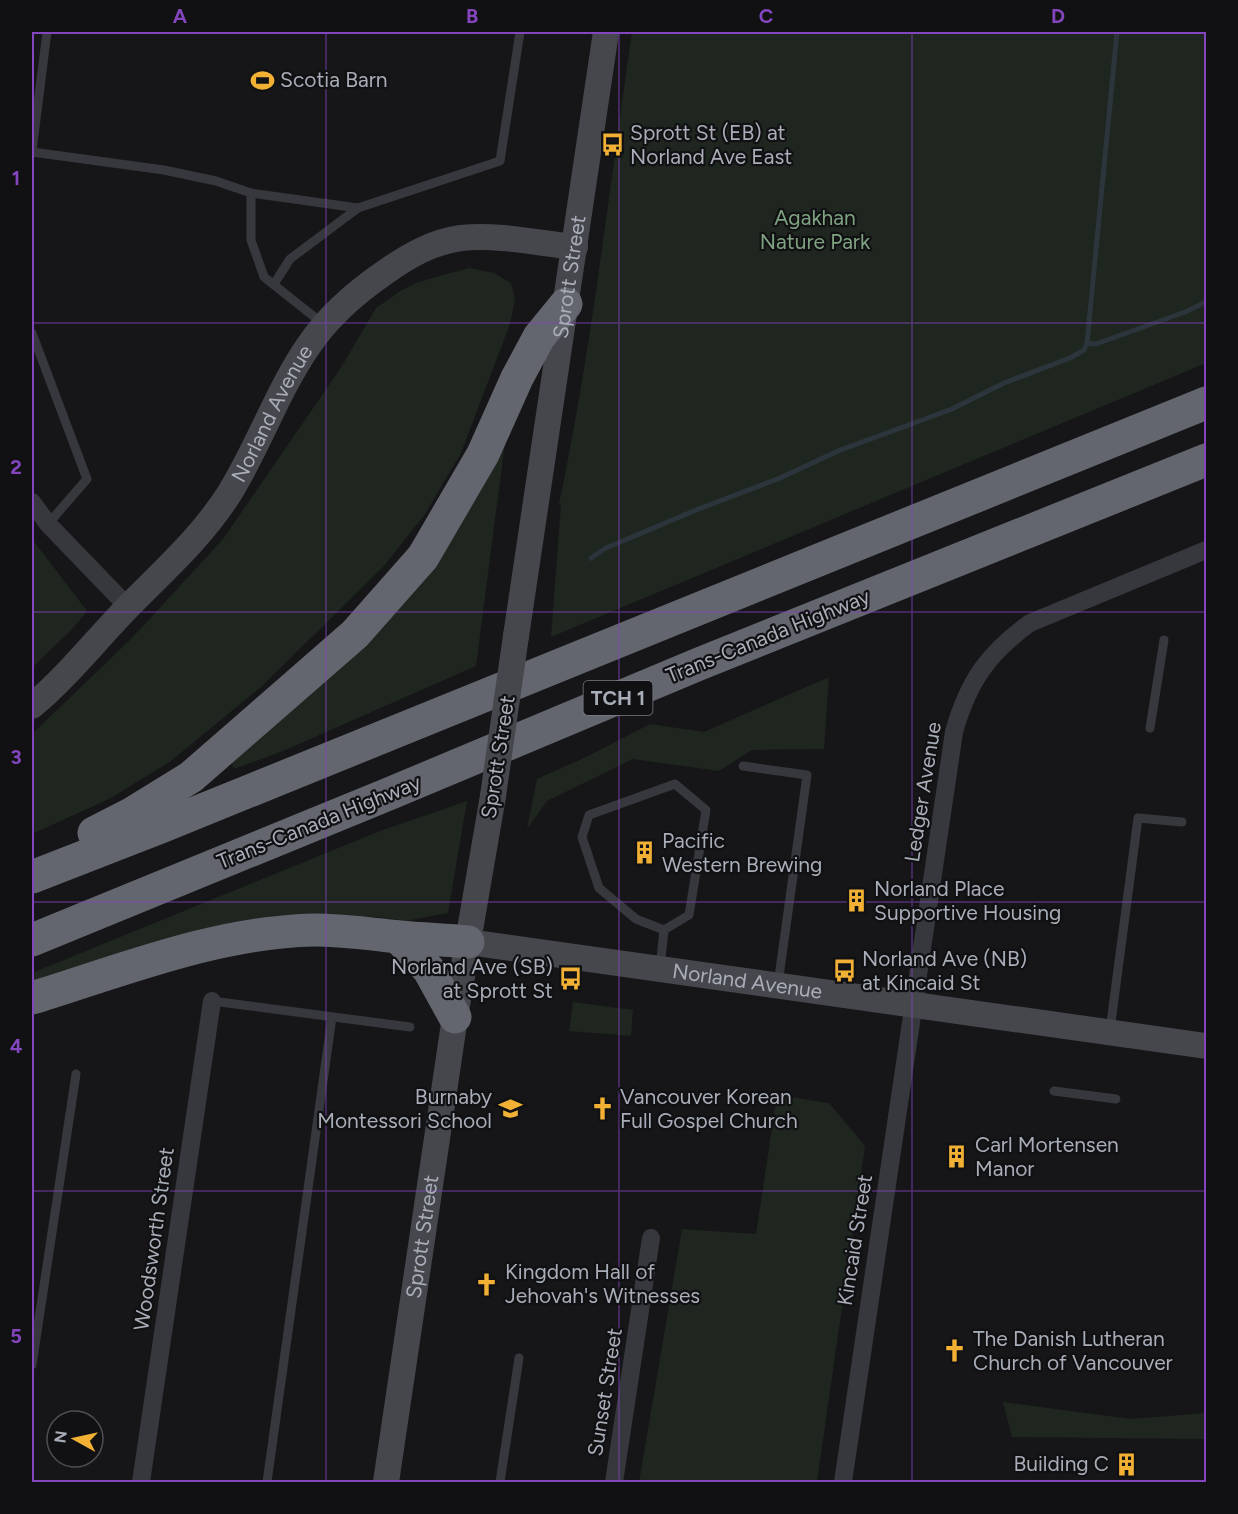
<svg xmlns="http://www.w3.org/2000/svg" width="1238" height="1514" font-family="Figtree,sans-serif">
<style>
.green{fill:#1e261f}
.lines{fill:none;stroke-linecap:round;stroke-linejoin:round}
.stream{stroke:#2c353c;stroke-width:5}
.lane{stroke:#37383d;stroke-width:9}
.street{stroke:#37383d;stroke-width:18}
.secondary{stroke:#45474d;stroke-width:26}
.highway{stroke:#63666e;stroke-width:33}
.secondary-bridge{stroke:#45474d;stroke-width:26}
.grid{fill:none;stroke:#8446be;stroke-width:1.5;stroke-opacity:0.55}
.labels{text-anchor:middle;stroke-width:4.5;stroke-linejoin:round;paint-order:stroke}
.shield{fill:#111113;stroke:#7b7e86;stroke-width:1.5}
.shield-label{font-size:20px;font-weight:bold;fill:#a8adb8}
.poi-label{font-size:21px;fill:#a8adb8;stroke:#111113;text-anchor:start}
.park-label{font-size:21px;fill:#7fa381;stroke:#111113}
.street-label{font-size:21px;fill:#a8adb8;stroke:#111113}
.neatline{fill:none;stroke:#8446be;stroke-width:2}
.grid-label{font-size:20px;text-anchor:middle;font-weight:bold;fill:#8446be}
</style>
<rect width="100%" height="100%" fill="#161618"/>
<!-- green -->
<g class="green">
<path d="M632,32H1206V363L551,637L561,505L559,504C592,348 609,189 632,32Z"/>
<polygon points="469,268 494,273 511,283 515,299 510,324 461,453 425,514 384,566 262,686 171,761 111,798 32,834 32,734 133,637 223,539 340,369 376,308 402,290 418,282"/>
<polygon points="506,435 476,666 283,751 234,769 230,760"/>
<polygon points="32,539 87,611 73,628 32,668"/>
<polygon points="829,677 824,749 752,750 719,771 633,759 547,801 527,829 537,779 586,757 650,724 704,732"/>
<polygon points="467,801 448,913 406,921 378,917 272,916 232,930 32,991 32,973 380,831"/>
<polygon points="573,1002 633,1010 631,1036 569,1031"/>
<polygon points="777,1095 829,1103 865,1146 817,1482 639,1482 682,1229 756,1234"/>
<polygon points="1003,1402 1131,1419 1206,1413 1206,1439 1012,1437"/>
</g>
<g class="lines">
<!-- stream -->
<g class="stream">
<polyline points="1087,343 1096,344 1185,312 1206,302"/>
<polyline points="591,558 606,548 701,508 780,478 838,451 952,409 1004,383 1070,358 1084,350 1087,343 1117,32"/>
</g>
<!-- lane -->
<g class="lane">
<polyline points="32,151 47,32"/>
<polyline points="32,152 164,170 216,181 251,193 251,240 264,277 322,323"/>
<polyline points="251,193 358,208"/>
<polyline points="274,284 290,259 358,208 500,161 520,32"/>
<polyline points="32,333 87,479 48,524"/>
<polyline points="1150,728 1164,640"/>
<polyline points="743,766 807,775 778,984"/>
<polygon points="675,784 706,810 689,915 664,930 636,919 599,888 582,837 589,815"/>
<polyline points="660,968 664,930"/>
<polyline points="212,1001 410,1027"/>
<polyline points="1110,1030 1138,818 1182,822"/>
<polyline points="1054,1091 1116,1099"/>
<polyline points="32,1365 76,1074"/>
<polyline points="267,1482 332,1017"/>
<polyline points="500,1482 519,1358"/>
</g>
<!-- street -->
<g class="street">
<polyline points="32,502 48,524 128,607"/>
<polyline points="141,1482 212,1001"/>
<polyline points="614,1482 651,1238"/>
<path d="M843,1482L954,732C968,682 988,653 1030,623L1206,550"/>
</g>
<!-- secondary -->
<g class="secondary">
<path id="s1" d="M516,636L606,32"/>
<path id="s2" d="M32,706C66,678 95,641 127,608C163,571 201,538 229,494C259,446 277,391 309,345C328,317 355,293 384,273C408,256 432,242 461,238C498,234 538,243 575,247"/>
<path id="s3" d="M468,942L1206,1046"/>
<path id="s4" d="M386,1482L455,1017L493,796"/>
</g>
<!-- highway -->
<g class="highway">
<polyline points="94,833 131,814 191,777 355,634 423,557 483,454 517,378 539,337 566,304"/>
<polyline points="32,877 163,826 1206,403"/>
<polyline points="398,937 429,970 455,1017"/>
<polyline points="32,940 391,793 699,664 1206,460"/>
<path d="M32,998C123,970 217,932 314,930C343,930 371,934 400,937C422,939 445,940 468,942"/>
</g>
<!-- secondary-bridge -->
<polyline class="secondary-bridge" points="493,796 516,636"/>
</g>
<!-- grid -->
<path class="grid" d="M326,32V1482M619,32V1482M912,32V1482M32,323H1206M32,612H1206M32,902H1206M32,1191H1206"/>
<!-- icons -->
<defs>
<symbol id="stadium-bare" viewBox="-9 -9 18 18"><path d="M0-5a6.5 5 0 1 0 0 10a6.5 5 0 1 0 0-10ZM-3.5-1.8h7v3.6h-7Z" fill="#f2b134" stroke="#111113" stroke-width="2.5" paint-order="stroke"/></symbol>
<symbol id="bus-bare" viewBox="-9 -9 18 18"><path d="M-5-6H5V4H4V6H2V4H-2V6H-4V4H-5ZM-3.5-4V0h7V-4ZM-3.5 1.2v1.5H-2V1.2ZM2 1.2v1.5H3.5V1.2Z" fill="#f2b134" stroke="#111113" stroke-width="2.5" paint-order="stroke"/></symbol>
<symbol id="building-bare" viewBox="-9 -9 18 18"><path d="M-4-6H4V6H1V3H-1V6H-4ZM-2.5-4.3h1.7v1.8h-1.7ZM.8-4.3h1.7v1.8H.8ZM-2.5-1h1.7V.8h-1.7ZM.8-1h1.7V.8H.8Z" fill="#f2b134" stroke="#111113" stroke-width="2.5" paint-order="stroke"/></symbol>
<symbol id="school-bare" viewBox="-9 -9 18 18"><path d="M0-5L7-2L0 1L-7-2ZM-4 1L0 2.5L4 1V4Q0 6-4 4Z" fill="#f2b134" stroke="#111113" stroke-width="2.5" paint-order="stroke"/></symbol>
<symbol id="church-bare" viewBox="-9 -9 18 18"><path d="M-1.2-6h2.4v3.5h3.3v2.4h-3.3V6h-2.4V-.1h-3.3v-2.4h3.3Z" fill="#f2b134" stroke="#111113" stroke-width="2.5" paint-order="stroke"/></symbol>
</defs>
<g fill-rule="evenodd">
<use href="#stadium-bare" x="246" y="64" width="33" height="33"/>
<use href="#bus-bare" x="596" y="128" width="33" height="33"/>
<use href="#building-bare" x="628" y="836" width="33" height="33"/>
<use href="#building-bare" x="840" y="884" width="33" height="33"/>
<use href="#bus-bare" x="828" y="954" width="33" height="33"/>
<use href="#bus-bare" x="554" y="962" width="33" height="33"/>
<use href="#school-bare" x="494" y="1092" width="33" height="33"/>
<use href="#church-bare" x="586" y="1092" width="33" height="33"/>
<use href="#building-bare" x="940" y="1140" width="33" height="33"/>
<use href="#church-bare" x="470" y="1268" width="33" height="33"/>
<use href="#church-bare" x="938" y="1334" width="33" height="33"/>
<use href="#building-bare" x="1110" y="1448" width="33" height="33"/>
</g>
<g class="labels">
<!-- shield labels -->
<rect class="shield" x="583.5" y="681" width="69" height="34" rx="4.5"/>
<g class="shield-label">
<text x="618" y="705">TCH 1</text>
</g>
<!-- poi labels -->
<g class="poi-label">
<text x="280" y="87">Scotia Barn</text>
<text x="630" y="140">Sprott St (EB) at<tspan x="630" dy="24">Norland Ave East</tspan></text>
<text x="662" y="848">Pacific<tspan x="662" dy="24">Western Brewing</tspan></text>
<text x="874" y="896">Norland Place<tspan x="874" dy="24">Supportive Housing</tspan></text>
<text x="862" y="966">Norland Ave (NB)<tspan x="862" dy="24">at Kincaid St</tspan></text>
<text x="553" y="974" text-anchor="end">Norland Ave (SB)<tspan x="553" dy="24">at Sprott St</tspan></text>
<text x="492" y="1104" text-anchor="end">Burnaby<tspan x="492" dy="24">Montessori School</tspan></text>
<text x="620" y="1104">Vancouver Korean<tspan x="620" dy="24">Full Gospel Church</tspan></text>
<text x="975" y="1152">Carl Mortensen<tspan x="975" dy="24">Manor</tspan></text>
<text x="505" y="1279">Kingdom Hall of<tspan x="505" dy="24">Jehovah's Witnesses</tspan></text>
<text x="973" y="1346">The Danish Lutheran<tspan x="973" dy="24">Church of Vancouver</tspan></text>
<text x="1109" y="1471" text-anchor="end">Building C</text>
</g>
<!-- park labels -->
<g class="park-label">
<text x="815" y="225">Agakhan<tspan x="815" dy="24">Nature Park</tspan></text>
</g>
<!-- street labels -->
<g class="street-label">
<text dy="7" stroke="none"><textPath href="#s1" startOffset="363">Sprott Street</textPath></text>
<text dy="7" stroke="none"><textPath href="#s2" startOffset="381">Norland Avenue</textPath></text>
<text transform="translate(768 636) rotate(-22)" y="7">Trans-Canada Highway</text>
<text transform="translate(498 757) rotate(-81)" y="7">Sprott Street</text>
<text transform="translate(923 792) rotate(-81)" y="7">Ledger Avenue</text>
<text transform="translate(319 822) rotate(-22)" y="7">Trans-Canada Highway</text>
<text dy="7" stroke="none"><textPath href="#s3" startOffset="282">Norland Avenue</textPath></text>
<text dy="7" stroke="none"><textPath href="#s4" startOffset="248">Sprott Street</textPath></text>
<text transform="translate(154 1239) rotate(-82)" y="7">Woodsworth Street</text>
<text transform="translate(855 1240) rotate(-81)" y="7">Kincaid Street</text>
<text transform="translate(605 1392) rotate(-81)" y="7">Sunset Street</text>
</g>
</g>
<!-- border -->
<rect width="1238" height="1514" fill="none" stroke="#111113" stroke-width="66"/>
<!-- north arrow -->
<g transform="translate(75 1439) rotate(278)"><circle r="28" fill="#111113" stroke="#4d4f55" stroke-width="1.5"/>
<path d="M0-4.5L10 22L0 15L-10 22Z" fill="#f2b134"/>
<text y="-9" font-size="16" font-weight="bold" text-anchor="middle" fill="#a8adb8">N</text>
</g>
<rect x="33" y="33" width="1172" height="1448" class="neatline"/>
<g class="grid-label">
<text x="180" y="23">A</text>
<text x="472" y="23">B</text>
<text x="766" y="23">C</text>
<text x="1058" y="23">D</text>
<text x="16" y="185">1</text>
<text x="16" y="474">2</text>
<text x="16" y="764">3</text>
<text x="16" y="1053">4</text>
<text x="16" y="1343">5</text>
</g>
</svg>
